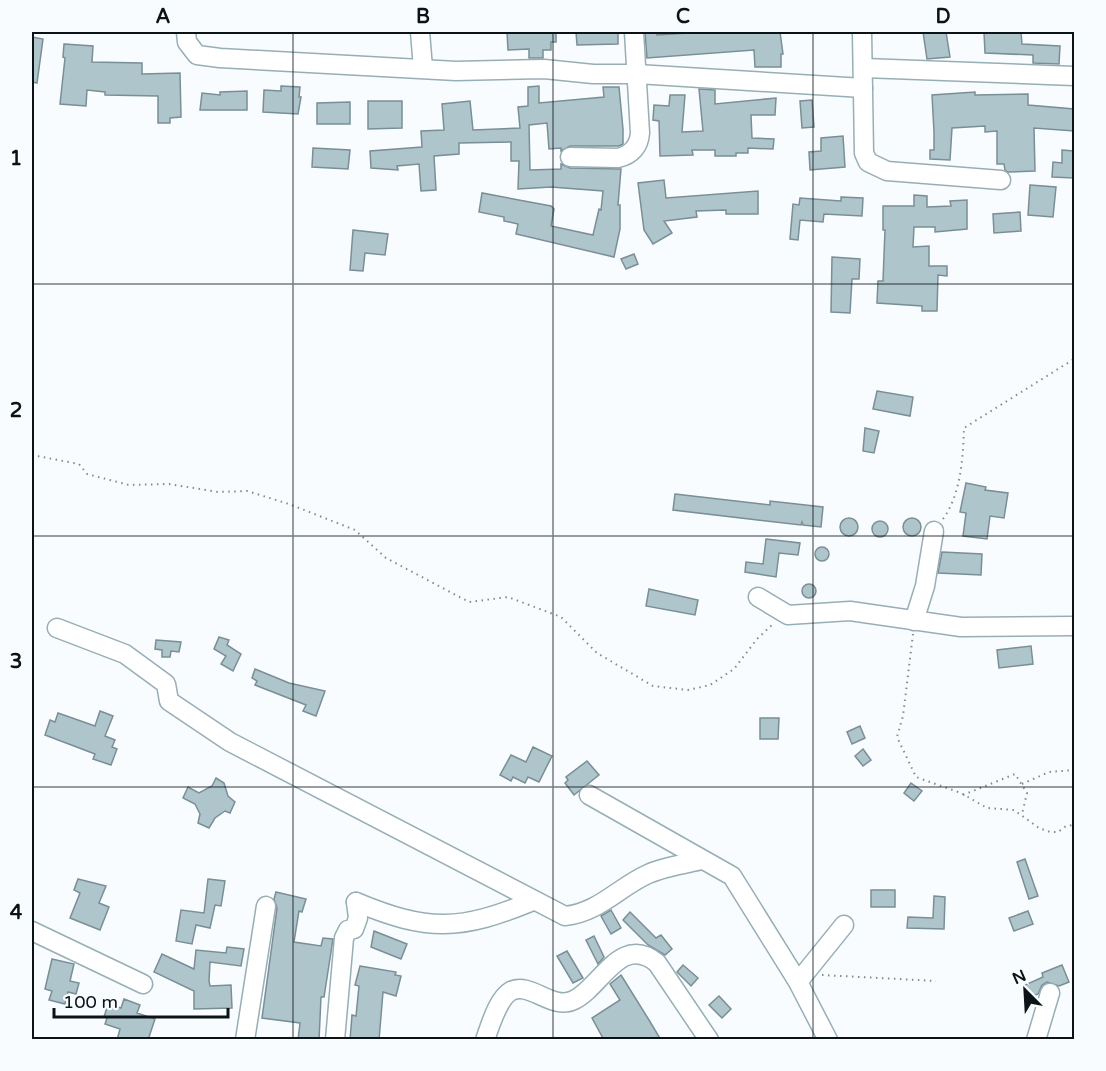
<svg xmlns="http://www.w3.org/2000/svg" width="1106" height="1071" font-family="'Varela Round',sans-serif">
<style>
.building{fill:#afc5cc;stroke:#7a8e95;stroke-width:1.5}
.lines{fill:none;stroke-linecap:round;stroke-linejoin:round}
.minor-casing{stroke:#98aeb5;stroke-width:21}
.path{stroke:#848a8c;stroke-width:2;stroke-dasharray:1.5 4.5;stroke-linecap:butt}
.minor{stroke:#fff;stroke-width:18}
.grid{fill:none;stroke:#0b1316;stroke-width:1.5;stroke-opacity:0.55}
.neatline{fill:none;stroke:#0b1316;stroke-width:2}
.grid-label{font-size:20px;text-anchor:middle;font-weight:bold;fill:#0b1316}
</style>
<rect width="100%" height="100%" fill="#f8fcfe"/>
<!-- building -->
<g class="building">
<polygon points="507,32 556,32 556,42 551,42 551,50 543,50 543,58 529,58 529,49 508,50"/>
<polygon points="576,32 618,32 618,44 577,45"/>
<polygon points="645,32 657,32 657,35 704,32 780,32 783,54 781,54 781,67 755,67 754,50 647,58"/>
<polygon points="923,32 946,32 950,57 927,59"/>
<polygon points="984,32 1021,32 1022,44 1060,46 1059,64 1033,63 1033,55 985,53"/>
<polygon points="32,37 43,39 37,83 32,82"/>
<polygon points="64,44 93,46 92,62 142,63 142,74 180,73 181,117 170,118 170,123 158,123 158,96 105,95 105,92 87,90 86,106 60,104 65,58 63,57"/>
<polygon points="281,86 300,87 299,97 301,97 298,114 263,112 264,90 281,91"/>
<polygon points="539,86 539,103 604,97 603,87 619,87 623,129 623,144 619,146 570,146 561,151 561,148 549,149 547,123 529,125 530,170 561,169 561,164 570,168 621,169 618,205 620,205 620,229 614,257 516,234 518,224 504,221 504,217 479,212 482,193 551,206 554,209 551,226 593,235 599,209 601,210 603,191 551,187 518,189 519,161 511,161 511,142 459,143 459,154 434,156 436,190 421,191 419,164 397,166 398,170 371,168 370,151 422,147 421,131 444,130 442,104 470,101 473,130 520,128 518,107 528,106 528,87"/>
<polygon points="699,89 715,90 715,104 776,98 775,115 751,115 752,138 774,139 773,149 748,148 748,153 736,153 736,156 715,156 715,150 692,150 693,155 660,156 659,121 653,120 654,105 669,106 670,95 685,95 682,132 703,131"/>
<polygon points="247,91 247,110 200,110 202,93 220,95 220,92"/>
<polygon points="975,92 975,95 1028,94 1028,105 1074,109 1074,131 1034,128 1035,171 1008,172 1005,170 1004,164 997,164 997,131 985,132 985,126 952,128 950,160 930,159 930,150 934,150 934,132 932,95"/>
<polygon points="812,100 814,127 802,128 800,101"/>
<polygon points="368,101 402,101 402,128 368,129"/>
<polygon points="350,102 350,124 317,124 317,103"/>
<polygon points="843,136 845,167 810,170 809,152 821,151 821,138"/>
<polygon points="313,148 350,150 348,169 312,167"/>
<polygon points="1062,150 1074,151 1074,178 1052,177 1053,162 1062,163"/>
<polygon points="664,180 666,198 758,191 758,214 726,214 726,210 696,211 697,217 664,221 672,233 653,244 644,230 638,183"/>
<polygon points="1030,185 1056,187 1053,217 1028,215"/>
<polygon points="914,195 927,196 927,207 951,206 950,201 967,200 967,229 935,232 935,227 914,227 913,247 929,246 929,266 947,266 947,276 938,275 937,311 922,311 922,306 877,303 878,281 883,281 885,230 883,230 883,206 914,206"/>
<polygon points="841,197 863,198 862,216 824,214 823,222 800,220 798,240 790,239 793,204 799,205 800,198 841,201"/>
<polygon points="1020,212 1021,231 994,233 993,214"/>
<polygon points="353,230 388,234 385,255 365,253 363,271 350,270"/>
<polygon points="634,254 638,264 626,269 621,259"/>
<polygon points="832,257 860,259 859,279 852,279 850,313 831,312"/>
<polygon points="877,391 913,397 910,416 873,409"/>
<polygon points="865,428 879,431 874,453 863,451"/>
<polygon points="966,483 986,487 985,490 1008,493 1004,518 990,516 987,539 963,536 966,513 960,512"/>
<polygon points="675,494 770,505 770,501 823,507 821,527 803,525 802,522 801,525 673,510"/>
<circle cx="849" cy="527" r="9"/>
<circle cx="912" cy="527" r="9"/>
<circle cx="880" cy="529" r="8"/>
<polygon points="766,539 800,543 798,555 779,553 776,577 745,572 746,562 763,564"/>
<circle cx="822" cy="554" r="7"/>
<polygon points="942,552 982,554 981,575 938,573"/>
<circle cx="809" cy="591" r="7"/>
<polygon points="649,589 698,600 695,615 646,606"/>
<polygon points="219,637 229,640 227,645 241,654 233,671 221,664 226,656 214,649"/>
<polygon points="156,640 181,642 179,652 171,651 170,657 162,657 162,650 155,649"/>
<polygon points="1031,646 1033,664 999,668 997,650"/>
<polygon points="255,669 289,683 325,691 316,716 303,711 306,705 255,685 257,681 252,678"/>
<polygon points="100,711 113,716 105,736 115,740 112,747 117,749 111,765 93,759 95,754 45,735 50,720 55,722 58,713 95,726"/>
<polygon points="760,718 779,718 778,739 760,739"/>
<polygon points="860,726 865,738 852,744 847,732"/>
<polygon points="533,747 552,756 539,782 528,777 525,783 513,777 511,781 500,775 511,755 526,762"/>
<polygon points="863,749 871,760 863,766 855,756"/>
<polygon points="587,761 599,775 574,795 565,783 568,780 566,777"/>
<polygon points="216,778 224,783 228,796 235,802 230,813 225,811 215,818 209,828 198,823 200,814 195,804 183,798 188,787 199,793 212,786"/>
<polygon points="911,783 922,791 914,801 904,793"/>
<polygon points="1025,859 1038,896 1029,899 1017,862"/>
<polygon points="78,879 106,886 99,903 109,907 100,930 70,918 80,893 74,890"/>
<polygon points="208,879 225,881 221,906 215,905 210,928 196,925 192,944 176,941 181,910 204,913"/>
<rect x="871" y="890" width="24" height="17"/>
<polygon points="276,892 306,899 302,912 299,911 294,942 321,946 323,938 333,939 324,997 321,997 319,1040 298,1040 300,1023 262,1018 277,908 274,899"/>
<polygon points="934,896 945,897 944,929 907,928 908,917 933,918"/>
<polygon points="611,910 621,928 611,934 601,916"/>
<polygon points="1028,911 1033,924 1014,931 1009,918"/>
<polygon points="630,912 656,938 661,935 672,949 665,955 648,945 623,920"/>
<polygon points="374,931 407,944 401,959 371,947"/>
<polygon points="594,936 604,957 598,964 586,940"/>
<polygon points="227,947 244,949 241,966 210,962 209,981 210,986 231,985 232,1008 194,1009 194,991 154,972 162,954 194,969 196,950 226,953"/>
<polygon points="567,951 583,978 573,983 557,956"/>
<polygon points="52,959 74,964 70,981 79,983 76,994 68,992 65,1004 49,1000 52,991 45,989"/>
<polygon points="683,965 698,978 691,986 677,972"/>
<polygon points="1062,965 1069,982 1059,986 1047,982 1042,985 1038,994 1031,997 1025,985 1043,977 1042,973"/>
<polygon points="360,966 396,972 395,975 401,976 396,996 383,992 379,1040 350,1040 352,1015 356,1016 359,986 355,985"/>
<polygon points="621,975 649,1020 661,1040 604,1040 592,1018 620,1000 610,984"/>
<polygon points="719,996 731,1009 722,1018 709,1005"/>
<polygon points="124,999 140,1005 137,1013 155,1019 148,1040 117,1040 120,1029 105,1024 107,1018 104,1017 108,1004 121,1008"/>
</g>
<g class="lines">
<defs>
<g id="minor">
<polyline points="186,32 187,42 197,55 220,58 456,71 544,69 593,74 637,74 863,88"/>
<polyline points="420,32 423,68"/>
<polyline points="862,32 864,153 868,162 887,171 1001,180"/>
<polyline points="864,68 1074,76"/>
<path d="M570,157L618,158C632,155 639,146 640,133L634,32"/>
<polyline points="758,597 788,615 850,611 961,627 1074,626"/>
<polyline points="914,621 925,586 934,531"/>
<path d="M57,628L125,654L166,684L169,701L230,742L565,916C598,913 619,887 648,874C664,867 684,864 702,860"/>
<polyline points="589,795 732,876 798,982 828,1040"/>
<path d="M356,902C428,932 460,931 533,901"/>
<polyline points="32,931 143,984"/>
<polyline points="798,982 844,925"/>
<polyline points="245,1040 266,906"/>
<polyline points="335,1040 344,938 348,930 354,929 358,918 356,902"/>
<path d="M485,1040C490,1026 498,998 511,991C530,981 552,1011 574,1000C601,987 621,933 657,963L709,1040"/>
<polyline points="1036,1040 1050,993"/>
</g>
</defs>
<!-- minor casing -->
<use href="#minor" class="minor-casing"/>
<!-- path -->
<g class="path">
<polyline points="32,455 79,464 87,474 129,485 169,484 218,492 247,491 289,504 355,530 386,558 469,602 508,597 561,617 597,653 653,686 688,690 710,685 734,669 757,639 774,623"/>
<path d="M943,519C961,494 963,458 964,428L1074,359"/>
<polyline points="913,634 903,716 897,737 916,777 961,793 987,808 1014,810 1039,828 1050,832 1058,832 1066,826 1074,825"/>
<polyline points="1022,784 1049,772 1074,770"/>
<polyline points="963,795 1015,774 1027,793 1022,814"/>
<polyline points="822,975 936,981"/>
</g>
<!-- minor -->
<use href="#minor" class="minor"/>
</g>
<!-- grid -->
<path class="grid" d="M293,32V1040M553,32V1040M813,32V1040M32,284H1074M32,536H1074M32,787H1074"/>
<!-- border -->
<rect width="1106" height="1071" fill="none" stroke="#f8fcfe" stroke-width="66"/>
<!-- north arrow -->
<g transform="translate(1025 990) rotate(336)" stroke="#f8fcfe" stroke-width="4.5" paint-order="stroke">
<path d="M0-4.5L10 22L0 15L-10 22Z" fill="#0b1316"/>
<text y="-9" font-size="16" font-weight="bold" text-anchor="middle" fill="#0b1316">N</text>
</g>
<!-- scale -->
<path d="M54 1008v9h174v-9" fill="none" stroke="#0b1316" stroke-width="3"/>
<text x="63" y="1008" font-size="18" fill="#0b1316" stroke="#f8fcfe" stroke-width="4.5" paint-order="stroke">100 m</text>
<rect x="33" y="33" width="1040" height="1005" class="neatline"/>
<g class="grid-label">
<text x="163" y="23">A</text>
<text x="423" y="23">B</text>
<text x="683" y="23">C</text>
<text x="943" y="23">D</text>
<text x="16" y="165">1</text>
<text x="16" y="417">2</text>
<text x="16" y="668">3</text>
<text x="16" y="919">4</text>
</g>
</svg>
